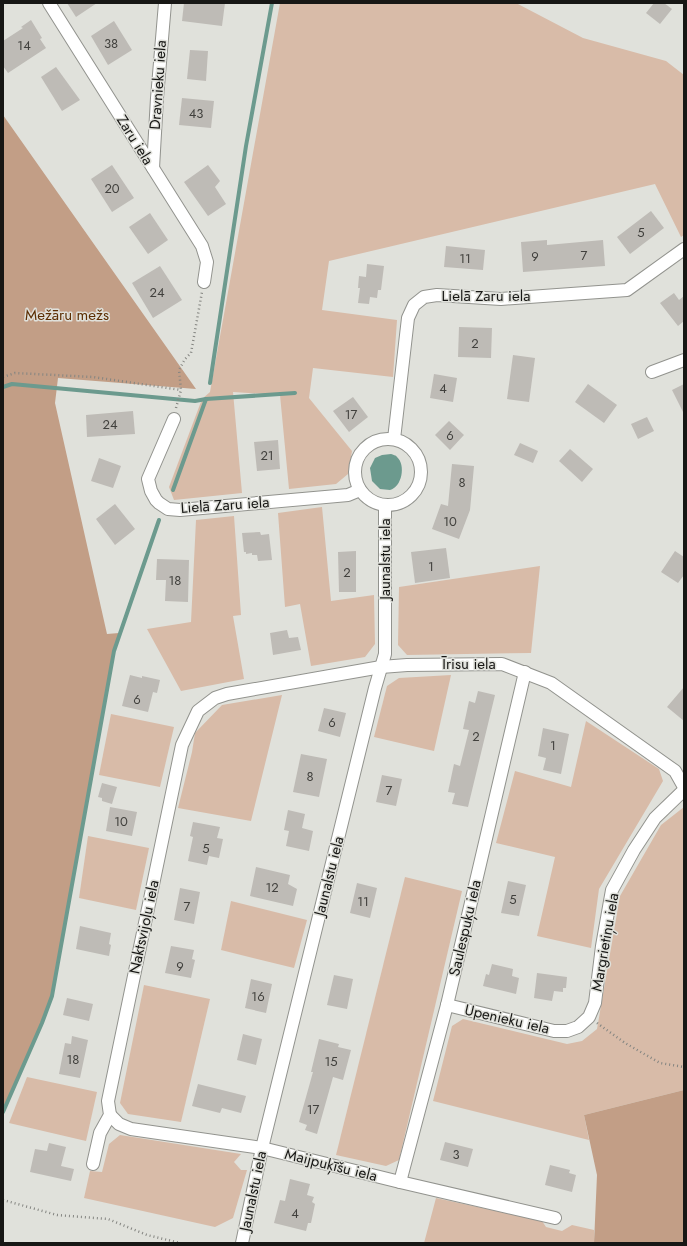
<svg xmlns="http://www.w3.org/2000/svg" width="687" height="1246" font-family="Jost,sans-serif">
<style>
.green{fill:#d8bba8}
.forest{fill:#c29e86}
.water{fill:#6c9a8e}
.lines{fill:none;stroke-linecap:round;stroke-linejoin:round}
.stream{stroke:#6c9a8e;stroke-width:4}
.building{fill:#bebbb6}
.minor-casing{stroke:#92938e;stroke-width:14}
.path{stroke:#848581;stroke-width:2.5;stroke-dasharray:1 3;stroke-linecap:butt}
.minor{stroke:#fff;stroke-width:12}
.labels{text-anchor:middle;stroke-width:3;stroke-linejoin:round;paint-order:stroke}
.number-label{font-size:13px;fill:#41403d}
.street-label{font-size:15px;fill:#171715;stroke:#e0e1db}
.park-label{font-size:15px;fill:#5c2e03;stroke:#e0e1db}
</style>
<rect width="100%" height="100%" fill="#e0e1db"/>
<!-- green -->
<g class="green">
<polygon points="280,3 516,3 583,38 666,61 684,75 684,235 681,237 655,184 329,261 322,310 397,320 393,377 313,368 309,398 352,451 348,474 336,484 289,489 280,395 233,392 242,493 174,500 169,487 202,399 210,392"/>
<polygon points="322,507 331,601 374,595 375,644 365,657 311,666 300,604 285,607 278,513"/>
<polygon points="234,516 241,615 233,616 244,679 181,691 147,629 191,622 196,520"/>
<polygon points="540,566 531,653 407,655 398,645 399,587"/>
<polygon points="451,675 434,751 374,737 387,686 399,678"/>
<polygon points="282,695 251,821 178,808 192,752 195,733 222,705"/>
<polygon points="111,714 174,727 160,787 99,775"/>
<polygon points="586,721 659,769 663,781 599,889 591,948 537,936 555,857 496,843 515,771 571,787"/>
<polygon points="684,807 684,1090 584,1115 589,1140 433,1101 452,1026 463,1019 567,1044 582,1041 597,1029 620,896 661,825"/>
<polygon points="88,836 149,848 136,910 79,898"/>
<polygon points="405,877 462,891 399,1160 386,1166 336,1155"/>
<polygon points="231,901 307,920 294,968 221,950"/>
<polygon points="144,985 210,999 181,1122 128,1114 120,1103"/>
<polygon points="27,1077 97,1092 86,1141 9,1123"/>
<polygon points="120,1135 241,1154 234,1162 241,1170 247,1170 233,1218 215,1227 84,1198 90,1171 102,1172 109,1144"/>
<polygon points="436,1198 542,1221 546,1227 562,1231 572,1225 594,1230 594,1243 424,1243"/>
</g>
<!-- forest -->
<g class="forest">
<polygon points="3,115 196,389 58,378 55,403 107,634 119,633 114,651 52,996 42,1023 3,1112"/>
<polygon points="684,1090 684,1243 594,1243 597,1175 584,1115"/>
</g>
<!-- water -->
<path class="water" d="M391,454C393,455 396,455 397,457C406,465 402,487 390,490C387,490 383,489 380,489L372,481L370,468L375,458L382,455Z"/>
<g class="lines">
<!-- stream -->
<g class="stream">
<polyline points="210,383 246,146 272,3"/>
<polyline points="3,387 12,384 195,401 206,399 295,393"/>
<polyline points="173,490 206,399"/>
<polyline points="3,1112 42,1023 52,996 114,651 159,520"/>
</g>
</g>
<!-- building -->
<g class="building">
<polygon points="67,3 97,3 76,17"/>
<polygon points="184,3 225,3 222,26 182,21"/>
<polygon points="654,3 664,3 672,9 660,24 646,13"/>
<polygon points="31,20 42,38 40,39 46,48 8,73 3,66 3,41 23,28 21,27"/>
<polygon points="114,21 132,50 108,65 91,36"/>
<polygon points="190,50 208,51 206,81 187,79"/>
<polygon points="56,67 80,100 62,111 41,77"/>
<polygon points="182,98 214,101 211,128 179,125"/>
<polygon points="112,165 134,198 112,212 91,179"/>
<polygon points="208,165 220,181 215,187 226,204 208,216 184,182"/>
<polygon points="651,211 664,228 630,254 617,237"/>
<polygon points="150,213 168,240 148,254 129,227"/>
<polygon points="547,240 547,245 603,240 605,266 523,272 521,242"/>
<polygon points="446,246 485,250 483,270 444,267"/>
<polygon points="367,264 384,266 381,290 378,290 377,298 370,297 369,304 358,303 360,288 358,288 359,276 366,277"/>
<polygon points="160,266 182,300 153,318 132,283"/>
<polygon points="674,293 679,300 684,296 684,321 678,326 660,303"/>
<polygon points="459,327 492,328 491,358 458,357"/>
<polygon points="513,355 535,358 529,402 507,399"/>
<polygon points="434,374 457,378 453,402 430,398"/>
<polygon points="588,384 617,405 604,423 575,402"/>
<polygon points="684,384 684,414 672,390"/>
<polygon points="353,397 368,417 349,432 333,411"/>
<polygon points="133,411 135,434 87,437 86,415"/>
<polygon points="647,417 654,431 638,439 631,424"/>
<polygon points="449,421 464,435 450,450 435,435"/>
<polygon points="278,440 280,469 257,471 254,442"/>
<polygon points="520,443 538,451 533,463 514,455"/>
<polygon points="570,449 593,469 582,482 559,461"/>
<polygon points="99,458 121,466 113,488 91,481"/>
<polygon points="452,464 474,466 470,510 459,539 432,529 441,504 448,506"/>
<polygon points="115,504 135,529 115,545 96,519"/>
<polygon points="260,532 261,535 269,534 272,560 258,561 257,555 252,555 252,553 246,554 246,552 244,552 242,533"/>
<polygon points="446,548 450,578 415,583 411,552"/>
<polygon points="356,551 356,592 339,592 338,552"/>
<polygon points="675,551 684,557 684,575 678,583 661,572"/>
<polygon points="157,559 189,560 188,602 165,601 166,580 156,580"/>
<polygon points="287,630 289,638 298,637 301,650 273,655 270,633"/>
<polygon points="130,675 142,678 142,676 160,680 157,693 153,692 148,712 122,706"/>
<polygon points="684,687 684,721 667,707"/>
<polygon points="478,691 495,695 468,807 452,804 455,793 448,792 454,764 460,766 469,730 463,729 469,701 475,703"/>
<polygon points="324,708 346,713 340,737 318,731"/>
<polygon points="543,728 569,734 561,774 543,770 546,758 538,756"/>
<polygon points="301,754 327,759 319,797 293,792"/>
<polygon points="382,775 402,779 396,806 376,802"/>
<polygon points="102,783 117,787 112,804 102,801 102,798 98,797"/>
<polygon points="110,807 137,812 132,836 106,831"/>
<polygon points="288,810 305,814 302,828 313,831 309,851 286,846 289,831 284,830"/>
<polygon points="193,822 220,827 217,838 223,839 219,858 209,856 207,865 188,861 193,837 190,836"/>
<polygon points="256,867 290,875 288,884 297,889 293,906 250,896"/>
<polygon points="508,881 526,885 519,916 501,913"/>
<polygon points="357,883 377,888 370,918 350,913"/>
<polygon points="180,888 200,892 194,924 174,920"/>
<polygon points="80,926 111,933 109,944 111,945 109,956 76,949"/>
<polygon points="171,946 194,950 192,959 195,960 191,978 165,973"/>
<polygon points="492,964 513,969 512,976 519,978 516,994 483,986 486,974 489,975"/>
<polygon points="537,973 567,977 566,988 563,988 563,992 554,991 552,1001 534,998"/>
<polygon points="334,975 353,979 347,1009 327,1005"/>
<polygon points="251,979 272,984 266,1013 245,1008"/>
<polygon points="67,998 93,1004 89,1021 63,1015"/>
<polygon points="243,1034 262,1039 256,1065 237,1060"/>
<polygon points="72,1036 88,1040 80,1078 59,1074 65,1043 71,1044"/>
<polygon points="319,1039 339,1044 338,1047 351,1050 343,1080 333,1077 317,1134 305,1130 307,1125 299,1122 313,1072 311,1072"/>
<polygon points="198,1084 246,1096 241,1113 222,1108 220,1113 192,1106"/>
<polygon points="445,1142 473,1149 468,1167 440,1160"/>
<polygon points="49,1143 66,1147 61,1166 74,1169 71,1181 30,1172 35,1149 47,1151"/>
<polygon points="550,1165 570,1170 569,1173 576,1175 572,1192 545,1185"/>
<polygon points="290,1179 310,1184 307,1195 314,1197 312,1202 315,1204 311,1223 308,1223 306,1231 274,1223 280,1200 285,1201"/>
</g>
<g class="lines">
<defs>
<g id="minor">
<polyline points="49,3 202,246 207,262 204,282"/>
<polyline points="153,168 157,98 165,3"/>
<polyline points="652,372 684,360"/>
<polyline points="174,419 148,479 151,491 156,500 159,503 168,509 180,510 348,495 360,490"/>
<circle cx="388" cy="472" r="33"/>
<polyline points="394,439 408,318 414,305 424,297 437,295 501,299 627,290 684,249"/>
<polyline points="447,1005 554,1031 567,1031 578,1027 589,1017 595,1003 602,946 612,890 634,850 655,818 684,790"/>
<polyline points="110,1115 119,1124 131,1129 262,1148 400,1182 555,1218"/>
<polyline points="93,1164 100,1133 110,1115 108,1101 182,745 198,711 215,698 227,694 381,667 407,665 502,664 551,683 675,771 684,787"/>
<polyline points="400,1182 447,1005 525,672"/>
<polyline points="242,1243 262,1148 375,688 385,654 385,505"/>
</g>
</defs>
<!-- minor casing -->
<use href="#minor" class="minor-casing"/>
<!-- path -->
<g class="path">
<polyline points="3,377 15,373 93,377 181,390"/>
<polyline points="176,408 181,390 179,370 185,359 191,353 202,292"/>
<polyline points="597,1023 625,1043 660,1063 684,1067"/>
<polyline points="3,1200 57,1215 108,1219 147,1235 180,1243"/>
</g>
<!-- minor -->
<use href="#minor" class="minor"/>
</g>
<g class="labels">
<!-- number labels -->
<g class="number-label">
<text x="111" y="48">38</text>
<text x="24" y="50">14</text>
<text x="196" y="118">43</text>
<text x="112" y="193">20</text>
<text x="641" y="237">5</text>
<text x="584" y="260">7</text>
<text x="535" y="261">9</text>
<text x="465" y="263">11</text>
<text x="157" y="297">24</text>
<text x="475" y="348">2</text>
<text x="443" y="393">4</text>
<text x="351" y="419">17</text>
<text x="110" y="429">24</text>
<text x="450" y="440">6</text>
<text x="267" y="460">21</text>
<text x="462" y="487">8</text>
<text x="450" y="526">10</text>
<text x="431" y="571">1</text>
<text x="347" y="577">2</text>
<text x="175" y="585">18</text>
<text x="137" y="704">6</text>
<text x="332" y="727">6</text>
<text x="476" y="741">2</text>
<text x="553" y="750">1</text>
<text x="310" y="781">8</text>
<text x="389" y="795">7</text>
<text x="121" y="826">10</text>
<text x="206" y="853">5</text>
<text x="272" y="892">12</text>
<text x="513" y="904">5</text>
<text x="363" y="906">11</text>
<text x="187" y="911">7</text>
<text x="180" y="971">9</text>
<text x="258" y="1001">16</text>
<text x="73" y="1064">18</text>
<text x="331" y="1066">15</text>
<text x="313" y="1114">17</text>
<text x="456" y="1159">3</text>
<text x="295" y="1218">4</text>
</g>
<!-- street labels -->
<g class="street-label">
<text transform="translate(158 85) rotate(-86)" y="5">Dravnieku iela</text>
<text transform="translate(135 140) rotate(58)" y="5">Zaru iela</text>
<text x="486" y="301">Lielā Zaru iela</text>
<text transform="translate(225 505) rotate(-4)" y="5">Lielā Zaru iela</text>
<text transform="translate(385 559) rotate(-90)" y="5">Jaunalstu iela</text>
<text x="469" y="669">Īrisu iela</text>
<text transform="translate(329 876) rotate(-76)" y="5">Jaunalstu iela</text>
<text transform="translate(144 927) rotate(-78)" y="5">Naktsvijoļu iela</text>
<text transform="translate(465 928) rotate(-77)" y="5">Saulespuķu iela</text>
<text transform="translate(605 942) rotate(-80)" y="5">Margrietiņu iela</text>
<text transform="translate(507 1019) rotate(13)" y="5">Upenieku iela</text>
<text transform="translate(331 1165) rotate(14)" y="5">Maijpuķīšu iela</text>
<text transform="translate(253 1191) rotate(-78)" y="5">Jaunalstu iela</text>
</g>
<!-- park labels -->
<g class="park-label">
<text x="67" y="320">Mežāru mežs</text>
</g>
</g>
<!-- border -->
<rect width="687" height="1246" fill="none" stroke="#171715" stroke-width="8"/>
</svg>
